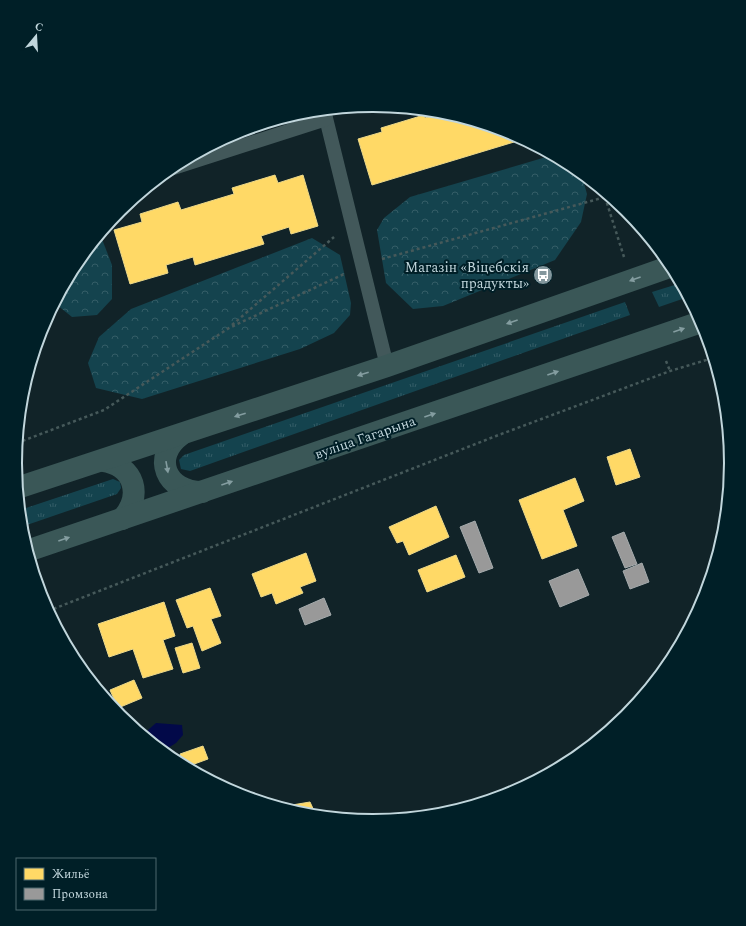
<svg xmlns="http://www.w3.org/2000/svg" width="746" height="926" font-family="Spectral,serif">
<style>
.grass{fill:url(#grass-tufts)}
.forest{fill:url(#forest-crowns)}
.water{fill:#020949}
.homes{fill:#ffd966;stroke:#ecd889}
.industry{fill:#999;stroke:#a5abad}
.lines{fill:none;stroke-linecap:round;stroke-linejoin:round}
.path{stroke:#46595a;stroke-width:2.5;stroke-dasharray:3 3;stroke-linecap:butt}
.service{stroke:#42585a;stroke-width:14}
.primary{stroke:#3a5757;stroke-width:22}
.oneway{fill:#849da0}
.labels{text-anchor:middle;stroke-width:4;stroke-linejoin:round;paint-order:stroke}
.poi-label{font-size:14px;fill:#c1d6dc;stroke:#001f27;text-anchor:end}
.street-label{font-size:14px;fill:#c1d6dc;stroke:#001f27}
.rim{fill:none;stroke:#c1d6dc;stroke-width:2}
</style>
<defs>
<pattern id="grass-tufts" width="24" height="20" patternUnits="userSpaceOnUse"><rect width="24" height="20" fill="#14434e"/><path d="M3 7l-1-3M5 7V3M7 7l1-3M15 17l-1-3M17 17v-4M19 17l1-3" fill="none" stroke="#345d67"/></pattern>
<pattern id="forest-crowns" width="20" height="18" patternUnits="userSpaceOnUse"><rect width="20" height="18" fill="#14434e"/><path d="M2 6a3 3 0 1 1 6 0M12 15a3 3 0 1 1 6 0" fill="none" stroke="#345d67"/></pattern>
</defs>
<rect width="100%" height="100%" fill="#112328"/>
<!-- grass -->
<g class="grass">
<polygon points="681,283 688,297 659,307 652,292"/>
<polygon points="625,302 630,315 190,471 181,469 179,460 184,455"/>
<polygon points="113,479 120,482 121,488 117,494 21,527 20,510"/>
</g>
<!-- forest -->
<g class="forest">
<polygon points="553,155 572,165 581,173 587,194 581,222 555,260 443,306 413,309 386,283 377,230 384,218 410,197"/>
<polygon points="100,234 112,265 112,299 97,315 72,317 57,305 57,298 75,264"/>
<polygon points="312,238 340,255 351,303 350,315 334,333 300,349 142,399 96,388 88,363 99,337 131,309"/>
</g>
<!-- water -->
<polygon class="water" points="156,723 182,725 183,735 176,743 163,751 145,737 148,730"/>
<!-- homes -->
<g class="homes">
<polygon points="444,112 510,132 524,139 372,185 358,139 382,132 381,128 424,115 425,118"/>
<polygon points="275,175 278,183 303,175 318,226 291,234 289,227 261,236 264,244 195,265 193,257 166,265 168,273 130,284 114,230 142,222 140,214 178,202 181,210 234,194 232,188"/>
<polygon points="630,449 640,477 616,485 607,457"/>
<polygon points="575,478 584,501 563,510 577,546 542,559 519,500"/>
<polygon points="436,506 449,537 409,555 403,541 397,543 389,527"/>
<polygon points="306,553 316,581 300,587 303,593 276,604 272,593 261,597 252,574"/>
<polygon points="456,555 465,577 427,592 418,570"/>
<polygon points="210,588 221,616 211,619 221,643 202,651 193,626 187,628 176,600"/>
<polygon points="164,602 175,636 163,640 173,669 143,678 133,649 109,657 98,624"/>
<polygon points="192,643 200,668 183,673 175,648"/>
<polygon points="134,680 142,698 118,708 110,690"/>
<polygon points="203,746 208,759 186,767 184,766 180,754"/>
<polygon points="310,802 316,815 303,814 280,807"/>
</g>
<!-- industry -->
<g class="industry">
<polygon points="475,521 493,568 479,573 460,527"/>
<polygon points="624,532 637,564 625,568 612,537"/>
<polygon points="642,563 649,582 630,589 623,571"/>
<polygon points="578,569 589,595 560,607 549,581"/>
<polygon points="324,598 331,615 305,625 299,609"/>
</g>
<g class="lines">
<!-- path -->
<g class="path">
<polyline points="605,197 624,257"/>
<polyline points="382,259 609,196"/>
<polyline points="232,325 334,237"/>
<polyline points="666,361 670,371"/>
<polyline points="17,443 104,410 229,328 344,274"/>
<polyline points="48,611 496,436 670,371 713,358"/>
</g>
<!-- service -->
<g class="service">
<polyline points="324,110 387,366"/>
<polyline points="170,169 326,119"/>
</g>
<!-- primary -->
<g class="primary">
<path d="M181,435C151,457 166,492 202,492"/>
<path d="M103,461C135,466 143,496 122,519"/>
<polyline points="17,488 387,366 672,266"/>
<polyline points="27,551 701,322"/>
</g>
</g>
<!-- one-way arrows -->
<defs><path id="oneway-solid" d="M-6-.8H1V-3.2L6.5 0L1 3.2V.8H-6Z"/></defs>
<g class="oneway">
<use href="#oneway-solid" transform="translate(635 279) rotate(160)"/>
<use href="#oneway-solid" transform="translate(512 322) rotate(161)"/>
<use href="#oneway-solid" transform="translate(679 330) rotate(-19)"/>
<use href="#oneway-solid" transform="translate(553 373) rotate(-19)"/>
<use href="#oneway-solid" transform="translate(363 374) rotate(162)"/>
<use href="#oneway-solid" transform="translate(240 415) rotate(162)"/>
<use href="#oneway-solid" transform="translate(430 415) rotate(-19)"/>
<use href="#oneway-solid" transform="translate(167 467) rotate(80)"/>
<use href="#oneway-solid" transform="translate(227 483) rotate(-19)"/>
<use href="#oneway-solid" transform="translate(64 539) rotate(-19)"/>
</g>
<!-- icons -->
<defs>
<symbol id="bus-disc" viewBox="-11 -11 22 22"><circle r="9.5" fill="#83979d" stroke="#001f27"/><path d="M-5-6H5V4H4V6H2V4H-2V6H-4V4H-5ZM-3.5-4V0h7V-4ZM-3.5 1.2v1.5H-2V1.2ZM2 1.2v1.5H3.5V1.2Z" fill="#fff"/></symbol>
</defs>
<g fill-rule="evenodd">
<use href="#bus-disc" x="532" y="264" width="22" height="22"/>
</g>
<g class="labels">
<!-- poi labels -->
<g class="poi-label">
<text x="529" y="272">Магазін «Віцебскія<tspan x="529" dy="16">прадукты»</tspan></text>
</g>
<!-- street labels -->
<g class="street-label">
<text transform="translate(365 437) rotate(-19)" y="5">вуліца Гагарына</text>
</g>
</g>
<!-- crop -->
<path d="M0 0H746V926H0ZM22 463a351 351 0 1 1 702 0a351 351 0 1 1-702 0Z" fill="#001f27" fill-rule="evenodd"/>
<path class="rim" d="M22 463a351 351 0 1 1 702 0a351 351 0 1 1-702 0Z"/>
<!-- legend -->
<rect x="16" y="858" width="140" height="52" fill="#001f27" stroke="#4d686f"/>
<rect x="24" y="868" width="20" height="12" fill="#ffd966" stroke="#4d686f"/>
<text x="52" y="878" font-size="12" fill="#c1d6dc">Жильё</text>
<rect x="24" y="888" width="20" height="12" fill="#999999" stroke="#4d686f"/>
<text x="52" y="898" font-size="12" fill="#c1d6dc">Промзона</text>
<!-- north arrow -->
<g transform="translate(36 36) rotate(18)" stroke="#001f27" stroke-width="3" paint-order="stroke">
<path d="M0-3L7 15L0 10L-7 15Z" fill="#c1d6dc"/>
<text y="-6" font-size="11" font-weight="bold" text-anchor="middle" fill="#c1d6dc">С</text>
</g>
</svg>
